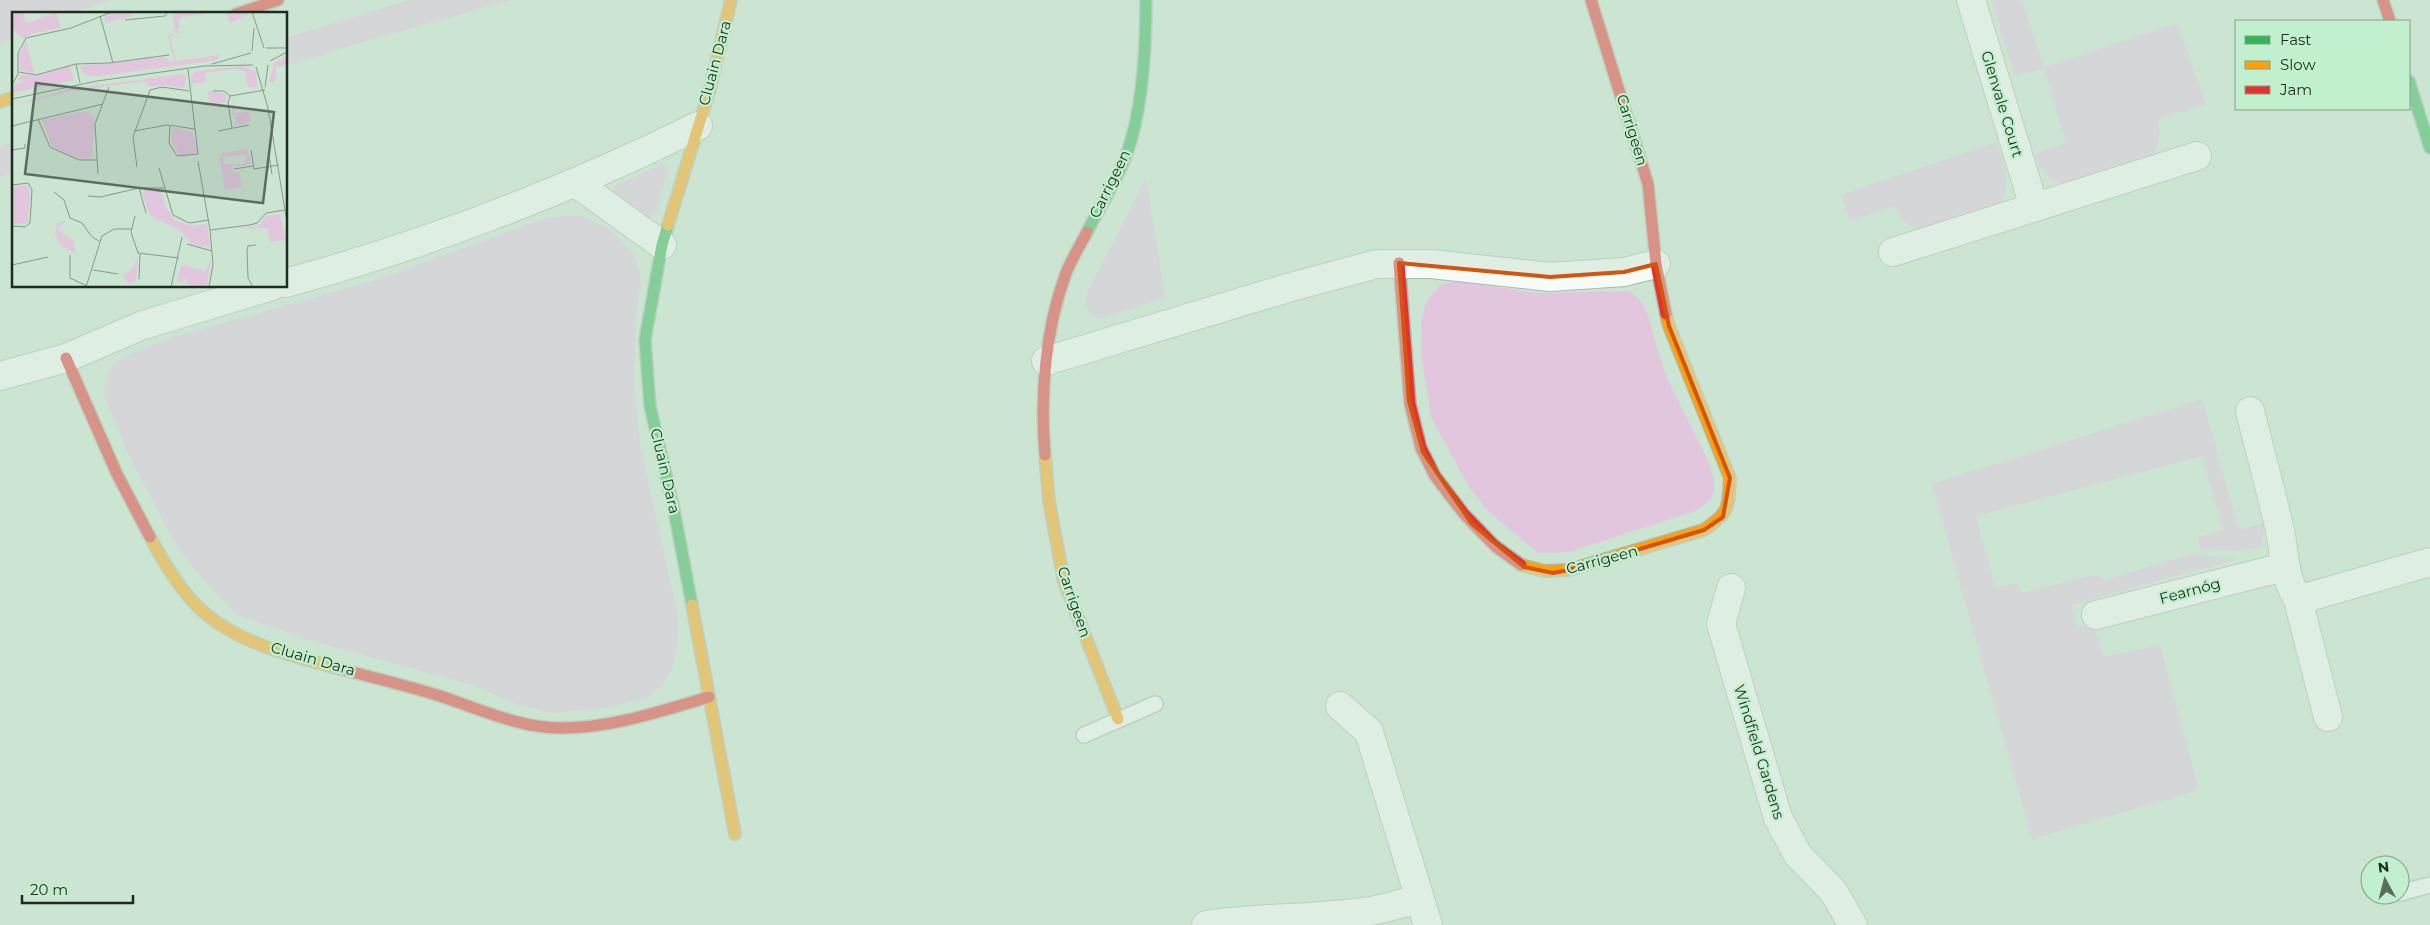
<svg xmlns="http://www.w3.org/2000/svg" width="2430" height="925" font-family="Montserrat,sans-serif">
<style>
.green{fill:#e1c6de}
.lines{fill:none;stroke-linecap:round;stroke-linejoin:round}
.lane-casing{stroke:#a8baad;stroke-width:18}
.street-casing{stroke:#a8baad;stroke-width:30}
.fast-casing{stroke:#a8baad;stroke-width:14}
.slow-casing{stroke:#a8baad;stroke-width:14}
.jam-casing{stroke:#a8baad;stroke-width:14}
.path{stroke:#d5dcd7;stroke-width:3;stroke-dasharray:1 4;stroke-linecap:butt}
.lane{stroke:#f7fbf8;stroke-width:15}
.street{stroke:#f7fbf8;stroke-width:28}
.fast{stroke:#30b455;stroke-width:11}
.slow{stroke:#ff9f0a;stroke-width:11}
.jam{stroke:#e5322d;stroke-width:11}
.marked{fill:none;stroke:#d4550e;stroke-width:4;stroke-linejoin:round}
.labels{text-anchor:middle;stroke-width:4.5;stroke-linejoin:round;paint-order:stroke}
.street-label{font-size:15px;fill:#1c2d20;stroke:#c2efcd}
.inset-road{fill:none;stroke:#869b8b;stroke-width:1}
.view{fill:#5a6d5e;fill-opacity:0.15;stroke:#5a6d5e;stroke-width:2.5}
.inset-edge{fill:none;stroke:#1c2d20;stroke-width:2.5}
</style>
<rect width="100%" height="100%" fill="#cce4d2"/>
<!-- green -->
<g class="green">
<polygon points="0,0 110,0 70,14 14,14 14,39 0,44"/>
<polygon points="409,0 511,0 335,50 286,66 286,38"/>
<path d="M1991,0H2022L2044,67L2177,23L2206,104L2158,119C2160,133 2161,148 2149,157L2065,186C2049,180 2040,170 2035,154L2066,143L2044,68L2015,76Z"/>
<polygon points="14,142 14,171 0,177 0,147"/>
<path d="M1997,142C2004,165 2012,182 2000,204L1920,230L1904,222L1894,206L1850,221L1841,195Z"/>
<polygon points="662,164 666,166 667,173 657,212 647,220 613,193 613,187"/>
<polygon points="1146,178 1165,298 1100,319 1090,314 1085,304 1088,291"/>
<polygon points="578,215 608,228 634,255 641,279 636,316 634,384 640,446 678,616 677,647 672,669 663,684 647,698 605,708 552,713 518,705 476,686 302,638 236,614 208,585 177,547 128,454 103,393 111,366 134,352 181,335 376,280 546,218"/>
<path d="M1457,281L1536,293L1629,291C1651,305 1651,328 1658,351C1666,382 1687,416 1701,446C1706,457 1714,473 1714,486C1714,500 1706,504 1695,511L1569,552L1538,553L1489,512L1469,487L1431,417L1422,361L1421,322L1426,302L1440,285Z"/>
<polygon points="2202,399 2239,530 2264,523 2261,547 2237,551 2200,549 2198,537 2223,530 2202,456 1976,516 1995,588 2017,583 2021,593 2089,576 2097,575 2104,580 2193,554 2237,559 2071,605 2077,628 2094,624 2103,657 2160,645 2199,790 2032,839 1932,484"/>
</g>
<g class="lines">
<defs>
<g id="lane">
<polyline points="1084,735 1155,704"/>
<polyline points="2400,893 2430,885"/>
</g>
<g id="street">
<polyline points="1971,0 2034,207"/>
<polyline points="576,183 662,245"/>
<polyline points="1893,252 2197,156"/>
<path d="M286,283C428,244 566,191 698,126"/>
<polyline points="1046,361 1291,287 1377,264 1431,264 1550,277 1624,272 1656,264"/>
<polyline points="0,376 66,358 143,325 272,286"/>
<path d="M2250,411C2260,451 2271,491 2280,531C2285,556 2284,577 2298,600L2430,562"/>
<polyline points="1731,588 1721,624 1778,818 1798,855 1833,891 1853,925"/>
<polyline points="2298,600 2328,717"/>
<polyline points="2096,615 2284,567"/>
<polyline points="1340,706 1369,732 1428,925"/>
<path d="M1206,925C1258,917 1311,919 1363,912C1382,910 1401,903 1419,899"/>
</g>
<g id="fast">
<polyline points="2409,81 2430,148"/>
<polyline points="668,225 662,245 645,340 650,406 674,510 692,605"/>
<path d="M1087,232C1100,207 1116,182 1126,156C1143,110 1146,49 1146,0"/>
</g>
<g id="slow">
<polyline points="0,102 14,97"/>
<polyline points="668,225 709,92 731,0"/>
<polyline points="1045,455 1049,501 1064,582 1118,719"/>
<path d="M150,537C163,561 178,587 198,607C235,643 293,656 341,669"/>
<path d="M1521,565L1544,571L1569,570L1704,530C1730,512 1728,509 1730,478L1669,326L1666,314"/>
<polyline points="692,605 735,834"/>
</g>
<g id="jam">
<polyline points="1591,0 1648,184 1656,264 1666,314"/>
<polyline points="2383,0 2390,21"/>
<polyline points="236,14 278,0"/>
<polyline points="1399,263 1410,404 1421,448 1435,476 1464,514 1495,546 1521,565"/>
<polyline points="66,358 117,474 150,537"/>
<path d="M1045,455C1040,397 1045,331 1065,276C1070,261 1080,246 1087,232"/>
<path d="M341,669C374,678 408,686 440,696C480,709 519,728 561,728C612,728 661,711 709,697"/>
</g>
</defs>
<!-- lane casing -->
<use href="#lane" class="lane-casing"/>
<!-- street casing -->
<use href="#street" class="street-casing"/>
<!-- fast casing -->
<use href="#fast" class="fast-casing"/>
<!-- slow casing -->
<use href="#slow" class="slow-casing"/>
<!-- jam casing -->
<use href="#jam" class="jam-casing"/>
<!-- path -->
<g class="path">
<polyline points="2225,174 2287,361"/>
<polyline points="691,442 1013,365"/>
<polyline points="1754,529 1772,529 2430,316"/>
</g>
<!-- lane -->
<use href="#lane" class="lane"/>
<!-- street -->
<use href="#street" class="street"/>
<!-- fast -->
<use href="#fast" class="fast"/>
<!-- slow -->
<use href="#slow" class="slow"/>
<!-- jam -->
<use href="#jam" class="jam"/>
</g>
<!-- marked area -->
<path d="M0 0H2430V925H0ZM1399,263L1550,277L1624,272L1656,264L1669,326L1730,478L1723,517L1704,530L1569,570L1553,573L1524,567L1472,524L1423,452L1409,401Z" fill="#cce4d2" fill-opacity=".55" fill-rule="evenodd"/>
<path class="marked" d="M1399,263L1550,277L1624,272L1656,264L1669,326L1730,478L1723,517L1704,530L1569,570L1553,573L1524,567L1472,524L1423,452L1409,401Z"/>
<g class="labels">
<!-- street labels -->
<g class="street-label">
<text transform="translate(715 63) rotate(-75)" y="5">Cluain Dara</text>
<text transform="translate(2002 104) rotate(73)" y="5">Glenvale Court</text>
<text transform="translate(1632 130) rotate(73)" y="5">Carrigeen</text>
<text transform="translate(1110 184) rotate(-64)" y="5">Carrigeen</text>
<text transform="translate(665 471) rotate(77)" y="5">Cluain Dara</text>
<text transform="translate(1602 560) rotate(-15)" y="5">Carrigeen</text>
<text transform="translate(2190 591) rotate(-15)" y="5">Fearnóg</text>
<text transform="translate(1074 602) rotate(71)" y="5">Carrigeen</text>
<text transform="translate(313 659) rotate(16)" y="5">Cluain Dara</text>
<text transform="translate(1759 752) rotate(73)" y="5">Windfield Gardens</text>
</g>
</g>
<!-- overview -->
<g transform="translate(12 12)">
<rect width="275" height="275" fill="#cce4d2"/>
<path d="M0,0H13L11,7L16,11L44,0L49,16L22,21L11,27L0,17ZM104,0H120V4L93,11V4ZM205,0L170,5L166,8L168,16L164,17L168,20L158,25L164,49L207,43L205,48L88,64H75L68,56L70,54L153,45L156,50L162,49L156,23L164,22L160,1ZM215,0H236V3L218,11ZM14,30L22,60L21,61L8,58L7,43ZM275,43V53L264,55L263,70H257L262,52ZM58,54L62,68L0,81L4,71H11L7,66L9,63L25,64ZM231,54L244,60L245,75H236L233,59L222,57L193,61L194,70L179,72L180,62L185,59ZM170,62L174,64L172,76L151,73L137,75L133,69L56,80L0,94L57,77ZM196,79L213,82L214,90L198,93ZM220,86L223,102L237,99L239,108L233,112H221L224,110L223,103H220ZM75,99L83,106L80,146L69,148L40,134L30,108ZM161,116L180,119L186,140L168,144L159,129ZM235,137L239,152L219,155L222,161L227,160L230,175L213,178L207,142ZM234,142L232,152H212L211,145ZM13,173L18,178L16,211L0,212V174ZM133,178L149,179L154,195L162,208L180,214L195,212L198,235L179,232L169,219L138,204L130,181ZM268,202L274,228L258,230L255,216L227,217L246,214L254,204ZM53,209L45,217L61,229L65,242L50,234L43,223L45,211ZM126,245L124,269L117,272L111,264L119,258ZM199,246L195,275L176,273L174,266L170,271L165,269L169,253L194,259Z" fill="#e1c6de" fill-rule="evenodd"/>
<path class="inset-road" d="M240,0L252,36M88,4L101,51M113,8L153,4L156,0M254,36H275M240,39L242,16M258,49L275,40M64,52L68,71M200,52L239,41M244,55L256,96L275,210M7,60L24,63L64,52L97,51L157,43M0,73L6,62V41L14,26L59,16L100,0M253,75L256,53M201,79H212L218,84M0,87L85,69L192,54L241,53M26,107L38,135L67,148H85M0,114L91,92M158,114L157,131L165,144L186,142L176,57M220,116L216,91L218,84L253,78M122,119L155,113L183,117M206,119L237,113M0,138L13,136V132M239,138L242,157L267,153M257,143L260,162M186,149L198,218L201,252L197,275M125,155L121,125L138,78L150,75L177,79M147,156L161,203L177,211L197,208M222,157L241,154M86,162L83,112L97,75M0,173L16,171L20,178L18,211L13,215L0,214M127,176L134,201M42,180L52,188L58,206L70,211L80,225L87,229M76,184L88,185L127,176H152M123,204L119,220L126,241L167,246M198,218L238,213L245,211L254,201L273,198M175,232L200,239M58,243V266L75,274M0,253L36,245M81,258L106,262M127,267L128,242M74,275L90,224L102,217H119M159,275L170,225M241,275L236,266L235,238L236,234L244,233"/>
<path class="view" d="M24,71L262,100L251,191L13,162Z"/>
<rect width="275" height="275" class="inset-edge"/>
</g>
<!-- legend -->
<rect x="2235" y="20" width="175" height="90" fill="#c2efcd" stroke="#80a188"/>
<rect x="2245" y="36" width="25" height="8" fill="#30b455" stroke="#80a188"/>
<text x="2280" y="45" font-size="15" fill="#1c2d20">Fast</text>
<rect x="2245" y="61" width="25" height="8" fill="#ff9f0a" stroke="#80a188"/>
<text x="2280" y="70" font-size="15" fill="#1c2d20">Slow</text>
<rect x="2245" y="86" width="25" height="8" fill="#e5322d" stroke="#80a188"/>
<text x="2280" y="95" font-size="15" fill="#1c2d20">Jam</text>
<!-- north arrow -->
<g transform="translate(2385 880) rotate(353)"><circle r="24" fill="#c2efcd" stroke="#80a188"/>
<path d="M0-4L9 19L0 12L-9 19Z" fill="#5a6d5e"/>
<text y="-8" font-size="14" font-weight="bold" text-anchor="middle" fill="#1c2d20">N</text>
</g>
<!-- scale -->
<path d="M22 895v8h111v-8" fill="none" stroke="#1c2d20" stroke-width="2.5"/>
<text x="30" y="895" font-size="15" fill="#1c2d20" stroke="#c2efcd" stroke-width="4" paint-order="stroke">20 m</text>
</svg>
